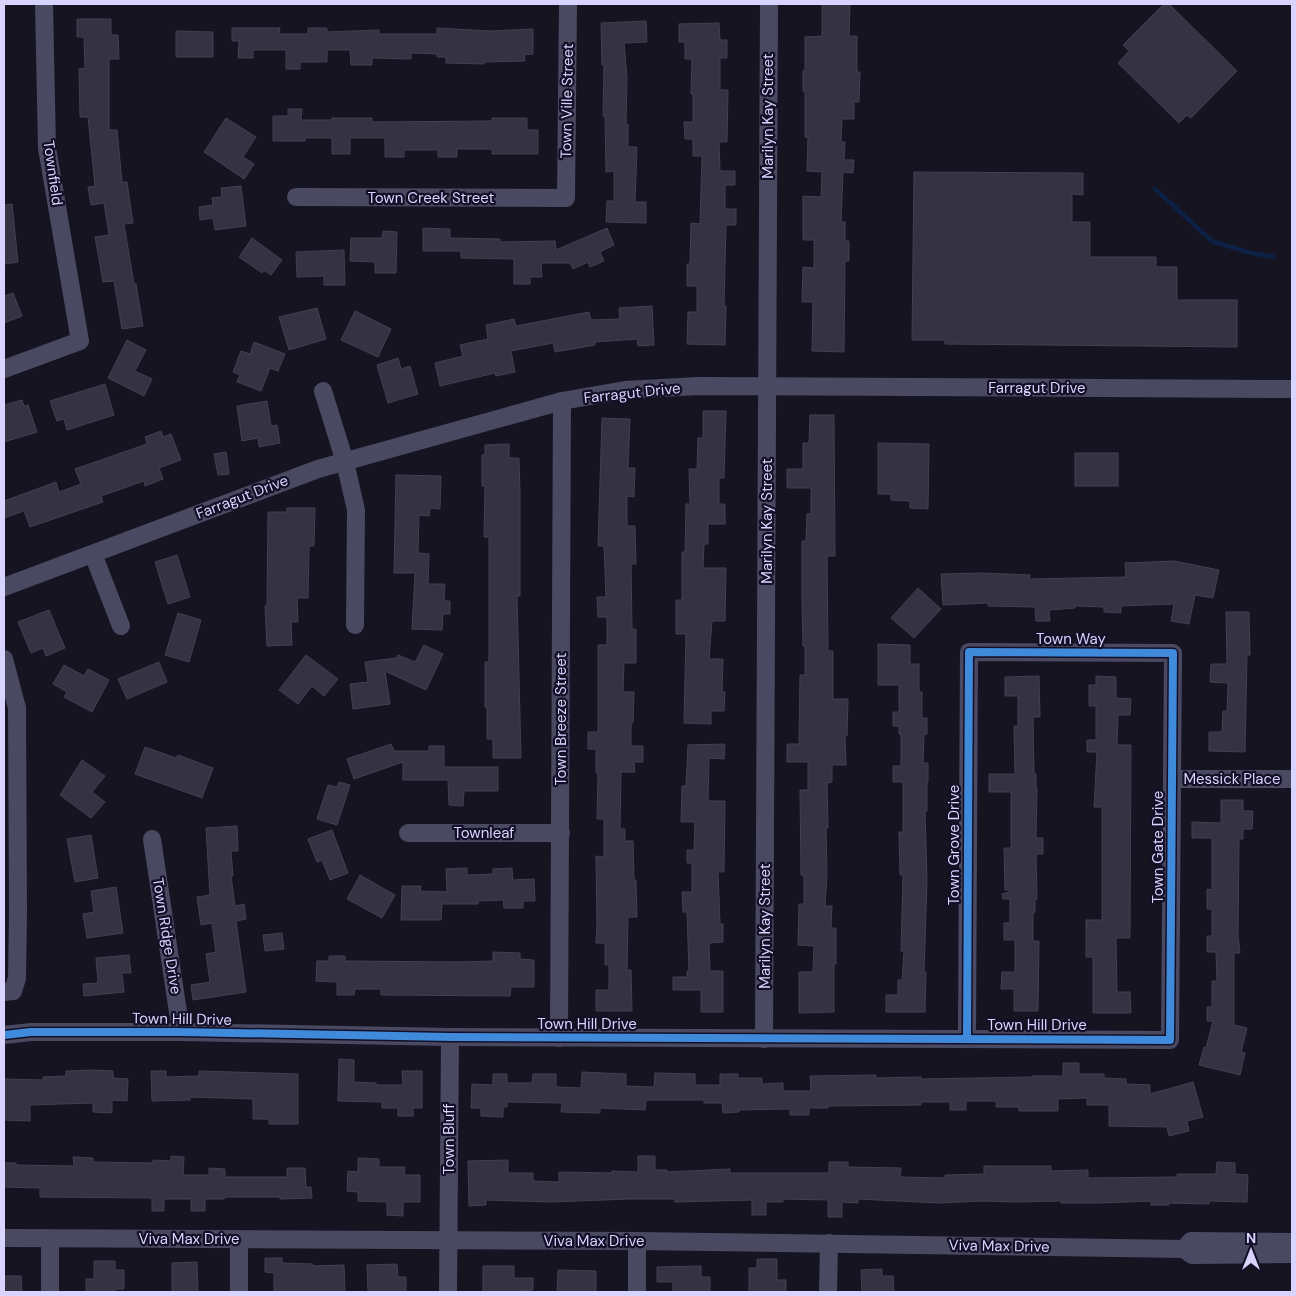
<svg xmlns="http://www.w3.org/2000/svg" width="1296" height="1296" font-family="'DM Sans',sans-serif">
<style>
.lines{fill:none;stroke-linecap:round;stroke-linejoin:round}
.stream{stroke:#0d2144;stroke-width:4.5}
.building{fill:#343243;stroke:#433f54}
.street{stroke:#4a4962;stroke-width:18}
.cycleway-casing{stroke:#130f26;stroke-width:11}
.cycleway{stroke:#408adc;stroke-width:8}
.labels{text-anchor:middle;stroke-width:4.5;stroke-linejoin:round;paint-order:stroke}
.street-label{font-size:15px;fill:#d9d4ff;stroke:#130f26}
</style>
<rect width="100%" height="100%" fill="#161421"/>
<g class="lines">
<!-- stream -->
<polyline class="stream" points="1155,189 1212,241 1247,252 1274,257"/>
</g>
<!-- building -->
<g class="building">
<polygon points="822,4 850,4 849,36 857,36 857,72 860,72 859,102 854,102 854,119 842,119 841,142 845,142 844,160 854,160 853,173 843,172 841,222 845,222 845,241 849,241 849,261 845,261 844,352 812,351 813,302 802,302 803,267 814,268 814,240 803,240 803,196 821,197 822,172 807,171 808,137 805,137 805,91 803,91 803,71 805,71 805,37 822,36"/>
<polygon points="1164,4 1169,4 1237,71 1191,118 1187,115 1179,123 1118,63 1129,51 1123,45"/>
<polygon points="77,19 111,19 111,35 118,35 119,59 109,59 109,130 117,130 122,182 127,182 133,223 124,224 134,284 136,284 143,326 122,329 114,281 103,282 95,237 109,235 104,203 91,205 88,187 95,186 88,117 80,117 79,69 85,68 84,37 77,37"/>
<polygon points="646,21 647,42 624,43 627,77 626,124 628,124 628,147 637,147 635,202 646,202 646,223 606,222 607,201 614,201 614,171 606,172 605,116 603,116 604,65 602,65 601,23"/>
<polygon points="719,23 720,40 727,40 727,58 720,58 720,90 728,90 727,142 719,142 720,171 735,171 735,185 725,185 725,209 736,209 736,225 726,225 724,306 726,306 725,345 687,344 688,312 697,312 697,286 687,286 687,264 690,264 691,223 700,224 702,156 693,156 693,139 685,139 684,122 693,122 693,94 691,94 692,59 685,59 685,42 679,42 679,24"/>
<polygon points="232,28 280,28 279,34 308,34 308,28 327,28 327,32 379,30 379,34 437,34 437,28 490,31 533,29 533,54 524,55 525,61 484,62 484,64 446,63 446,57 437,57 437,54 411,53 411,59 372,58 372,65 351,65 350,50 327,50 327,62 300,62 300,69 286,69 286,50 253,50 253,58 238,58 239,41 232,41"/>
<polygon points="176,31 213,32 213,57 176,57"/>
<polygon points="288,109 302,109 301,120 332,120 332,118 372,118 372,122 492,121 492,118 527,118 527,130 538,130 538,154 492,154 492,149 457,149 457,157 438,157 438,150 404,150 404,157 385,157 385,138 350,138 350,154 332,154 332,138 306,138 305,141 273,141 273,116 288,116"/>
<polygon points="226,118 256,137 243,157 254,164 244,179 204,152"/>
<polygon points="914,172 1083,173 1083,195 1072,194 1072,222 1090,222 1090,257 1156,257 1156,267 1177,267 1177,300 1237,300 1237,347 945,344 945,340 912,340"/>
<polygon points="241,186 246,226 215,230 213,218 200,220 199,207 213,205 212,198 222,197 221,188"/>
<polygon points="12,204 18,262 4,264 4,205"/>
<polygon points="423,228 450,229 450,238 500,239 500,242 555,241 556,250 607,228 614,245 600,252 604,261 590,267 588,262 573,269 570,263 541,263 542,277 530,277 530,284 514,284 514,259 461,258 461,251 423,251"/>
<polygon points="383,231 397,232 396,273 375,273 375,262 350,261 351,238 382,238"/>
<polygon points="252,238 282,260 271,275 264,270 262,273 239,257"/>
<polygon points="344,250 345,285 324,285 324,276 297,277 296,252"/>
<polygon points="13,293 22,316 4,323 4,296"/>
<polygon points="652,306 654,345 638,346 637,339 595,342 595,345 555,352 553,343 511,351 515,372 496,376 495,373 440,386 435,363 463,356 460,345 488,339 486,325 514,319 516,326 589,312 591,320 620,319 619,308"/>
<polygon points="317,308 326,339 289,350 279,317"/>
<polygon points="355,311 391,329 378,357 341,340"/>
<polygon points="127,340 146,350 135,371 152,379 144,396 108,378"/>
<polygon points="254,342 285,354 278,371 270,368 261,391 237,382 240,375 233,372 241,351 250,354"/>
<polygon points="398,358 401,369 410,366 418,394 388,403 377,365"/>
<polygon points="105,384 114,415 67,430 64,419 57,421 50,401"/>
<polygon points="22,400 24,406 28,405 37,432 4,442 4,405"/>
<polygon points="267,401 271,426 277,425 280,443 259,447 258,438 242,441 237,406"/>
<polygon points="703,411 726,411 724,478 719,478 719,504 725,504 725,524 708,524 708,544 704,544 703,568 726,568 725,621 712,621 709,659 723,659 722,692 725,692 724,711 711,711 711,724 684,723 686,634 676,634 676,600 682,600 682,552 685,552 686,504 690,504 689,469 697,469 698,438 703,438"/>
<polygon points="810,415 834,415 835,556 827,556 828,651 833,651 833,699 848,699 847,736 845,736 846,765 832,765 832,782 827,783 828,828 826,828 827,874 825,906 832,906 831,928 836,928 836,964 834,964 834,1012 799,1013 799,972 813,972 814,946 798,945 799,904 804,904 804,875 801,875 800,790 808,790 808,762 787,762 787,744 799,744 800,675 805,675 805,646 803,646 802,600 802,541 806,541 807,514 811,514 811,488 787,488 787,469 803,469 803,443 809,443"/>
<polygon points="602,418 630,419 628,468 635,468 634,497 627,496 627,526 635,526 636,564 631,564 632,629 636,629 636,663 624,663 623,692 634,692 633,723 631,722 631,746 643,746 643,762 634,762 635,772 621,772 620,829 625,829 625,841 633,841 634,880 636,880 637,917 628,917 627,970 631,970 632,1011 596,1011 596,990 609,990 609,965 605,965 605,943 596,943 597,924 596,856 604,857 604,819 597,819 598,773 596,773 596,749 588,749 588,732 598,732 598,645 607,645 607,617 598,617 597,597 606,597 604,546 598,546"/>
<polygon points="161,431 163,437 171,434 181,460 159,468 163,479 145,486 144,481 101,496 103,502 30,527 24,511 4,518 4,501 56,482 59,492 81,484 75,469 147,444 145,437"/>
<polygon points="878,443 929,444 928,509 910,508 910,501 891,500 891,494 878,494"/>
<polygon points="509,444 509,458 519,458 520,493 520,596 517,596 521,758 493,758 493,739 487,739 487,707 485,707 485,662 489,662 489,537 484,537 485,486 482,486 482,455 485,455 485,445"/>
<polygon points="226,452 229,474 218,475 214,454"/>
<rect x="1075" y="453" width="43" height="33"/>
<polygon points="396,475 441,476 440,509 430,508 429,516 419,515 418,553 429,554 428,584 445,584 444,601 450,601 450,614 443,614 442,630 412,629 415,573 394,573"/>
<polygon points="287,508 315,508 314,546 309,546 308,598 297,598 298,622 291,622 292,645 267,646 265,606 267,606 268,512 287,512"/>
<polygon points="177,555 190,597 168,604 155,562"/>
<polygon points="1174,561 1219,570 1213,598 1195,595 1189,624 1171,621 1174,604 1121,606 1121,613 1104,612 1104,607 1075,606 1075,608 1049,610 1050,621 1036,621 1035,607 988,606 988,603 943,605 941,574 982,573 1030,575 1029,579 1126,577 1125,563"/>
<polygon points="918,588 941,609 914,638 891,618"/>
<polygon points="49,610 65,648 46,656 43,648 31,653 18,622"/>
<polygon points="1226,612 1249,612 1250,655 1247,655 1245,752 1209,751 1209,732 1222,732 1223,711 1227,711 1228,683 1210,682 1211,664 1227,664"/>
<polygon points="178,613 201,620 189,662 165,655"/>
<polygon points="878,644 910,645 910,664 919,664 919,692 922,692 922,718 927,718 927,734 924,734 923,763 928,763 928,782 927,782 927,811 925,811 927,881 924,972 926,972 925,1012 886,1012 886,995 898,995 898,980 902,980 904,951 901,951 903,875 900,875 899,832 903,832 903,782 893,782 893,766 901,766 901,734 899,734 899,726 893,726 893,712 899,712 899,685 878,685"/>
<polygon points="424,645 443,654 426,690 385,671 390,704 353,709 350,684 368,682 365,662 396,658 398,655 415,662"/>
<polygon points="306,655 338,679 324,696 312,686 298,704 279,690"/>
<polygon points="159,662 167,682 127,699 118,679"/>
<polygon points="64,665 84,676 88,669 109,680 92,712 64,697 67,692 53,684"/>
<polygon points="1039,676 1040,717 1033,717 1034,774 1036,774 1036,788 1037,788 1036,838 1043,838 1043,854 1036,854 1037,899 1035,899 1035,912 1033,913 1033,941 1039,941 1038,1011 1014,1011 1014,989 1001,989 1002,972 1015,972 1015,940 1004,940 1004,923 1010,923 1010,899 1003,899 1002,894 1010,892 1010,890 1005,890 1004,848 1011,848 1011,792 989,792 989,774 1015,774 1014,726 1018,726 1018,696 1005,696 1005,677"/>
<polygon points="1096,676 1116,677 1116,698 1131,699 1130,715 1118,715 1117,745 1131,745 1130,938 1116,938 1117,992 1130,992 1131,1013 1093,1013 1093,957 1086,957 1086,920 1102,920 1102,807 1094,807 1097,752 1087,752 1087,740 1096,740 1096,706 1089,706 1089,685 1096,685"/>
<polygon points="391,744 394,751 429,751 429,746 444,746 444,767 498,767 498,791 464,791 463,806 449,805 448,780 403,780 403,762 354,779 347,759"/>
<polygon points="725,744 724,759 709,758 708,801 725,801 724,872 718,872 720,924 723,924 723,942 709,943 710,971 723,971 723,1012 701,1012 701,990 673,990 673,977 687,977 687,971 689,971 687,912 683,912 682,892 692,892 692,863 687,863 687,850 694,850 695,822 681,822 682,786 686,786 688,745"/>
<polygon points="145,747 176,758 178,755 213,768 202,798 135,774"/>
<polygon points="82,760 105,776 92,792 105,802 91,818 60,795"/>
<polygon points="339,782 350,785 337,825 317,819 328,785 337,787"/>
<polygon points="1221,800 1243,800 1243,811 1253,811 1252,829 1243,829 1243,839 1239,839 1238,935 1240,953 1234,953 1234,1025 1247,1028 1241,1052 1245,1053 1240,1075 1199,1065 1204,1047 1206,1048 1213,1021 1207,1021 1207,1007 1212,1007 1212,981 1217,981 1216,952 1207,952 1207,936 1212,936 1212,909 1207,909 1207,889 1212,890 1212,838 1192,838 1192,822 1221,823"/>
<polygon points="237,826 238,851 231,851 233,876 231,876 235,906 244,904 246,919 236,921 246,992 193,1000 191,985 210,982 206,954 216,952 212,923 201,925 197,897 210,895 206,828"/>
<polygon points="332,830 348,873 330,880 322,860 317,862 308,839"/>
<polygon points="91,835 98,878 75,882 67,839"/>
<polygon points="467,868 467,875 493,874 493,869 512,868 513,880 534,879 535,901 523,901 523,908 504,908 503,900 478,901 478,904 442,904 441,920 401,920 402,886 421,886 420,891 447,892 446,869"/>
<polygon points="360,875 395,895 382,918 347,899"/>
<polygon points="116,887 123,933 87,938 83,914 94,912 91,891"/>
<polygon points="282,933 284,949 265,951 263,935"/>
<polygon points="493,952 520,953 520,959 534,960 534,987 511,987 510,996 381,995 381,989 355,989 354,995 337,995 337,982 316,981 317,961 329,961 329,956 345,956 345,961 459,962 493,961"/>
<polygon points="129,955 131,973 122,973 124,992 84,996 83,984 98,983 96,958"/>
<polygon points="339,1059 354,1060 354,1082 376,1083 376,1085 403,1085 402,1071 422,1071 422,1108 413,1108 413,1116 398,1116 398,1108 382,1108 382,1102 338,1101"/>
<polygon points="1063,1063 1079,1063 1079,1074 1104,1074 1104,1078 1126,1079 1126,1084 1150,1085 1150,1094 1193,1082 1203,1117 1187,1121 1189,1131 1169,1136 1167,1127 1109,1126 1109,1105 1087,1105 1087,1098 1058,1099 1058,1111 1019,1111 1019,1107 996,1107 996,1101 966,1101 966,1110 950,1110 950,1102 921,1102 921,1105 828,1106 828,1108 809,1108 809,1115 790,1115 790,1109 739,1110 739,1112 723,1113 722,1103 704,1103 704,1100 646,1100 645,1110 600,1108 600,1113 561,1112 562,1103 507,1102 507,1107 503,1107 503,1117 481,1116 481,1108 471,1108 472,1084 493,1085 493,1074 507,1074 507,1083 532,1083 533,1074 556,1074 556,1087 581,1088 582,1072 626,1074 626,1086 654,1087 655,1073 695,1074 695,1085 720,1085 720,1074 738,1074 738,1078 762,1078 762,1084 783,1083 783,1091 811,1091 810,1076 876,1075 876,1078 921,1077 921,1079 1032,1077 1032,1076 1063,1076"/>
<polygon points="93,1070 113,1071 113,1078 128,1079 127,1101 112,1100 112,1113 93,1112 93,1103 30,1105 30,1121 4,1120 4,1079 43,1080 43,1077 66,1076 66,1071"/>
<polygon points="151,1071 166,1071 166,1077 199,1076 199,1071 298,1074 298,1124 269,1124 269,1119 253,1119 253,1099 190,1097 190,1100 152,1101"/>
<polygon points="171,1156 184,1157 183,1175 209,1175 209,1168 225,1169 225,1177 287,1177 287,1168 305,1168 306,1187 311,1187 312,1198 280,1199 280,1197 225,1197 224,1199 205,1199 205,1211 191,1211 191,1199 164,1199 164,1211 152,1211 152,1198 40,1197 40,1188 4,1187 4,1163 16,1163 16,1165 74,1166 73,1157 93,1158 93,1162 153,1163 153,1160 171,1161"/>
<polygon points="638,1156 655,1156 655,1170 667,1170 667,1172 730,1169 730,1173 829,1173 829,1162 848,1162 848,1167 901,1168 900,1177 945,1178 945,1175 984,1174 984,1166 1051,1166 1051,1171 1088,1170 1088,1178 1177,1177 1177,1174 1216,1174 1217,1162 1235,1163 1235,1174 1248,1175 1247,1202 1209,1201 1209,1204 1169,1203 1169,1205 1151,1205 1151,1201 1100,1203 1061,1203 1061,1201 1016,1202 983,1201 938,1203 858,1199 858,1203 842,1202 842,1217 828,1217 828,1200 783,1199 783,1202 766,1202 766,1215 752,1215 752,1200 675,1202 675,1199 629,1199 551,1202 486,1200 486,1205 469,1206 468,1161 508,1160 508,1173 533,1173 533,1181 559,1182 559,1172 612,1173 612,1171 638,1172"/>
<polygon points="358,1158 379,1159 379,1167 405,1167 404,1175 420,1175 420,1202 403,1202 403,1216 387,1215 387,1202 358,1201 358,1192 347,1191 348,1171 358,1172"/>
<polygon points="265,1258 282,1258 282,1263 313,1264 313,1266 344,1265 345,1292 274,1292 274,1273 265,1272"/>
<polygon points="757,1259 777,1259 777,1280 786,1280 786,1292 749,1292 749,1268 757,1268"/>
<polygon points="94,1261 115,1261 115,1270 124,1270 124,1289 115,1289 115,1292 86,1292 86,1279 94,1279"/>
<polygon points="197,1262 198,1292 172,1292 172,1263"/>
<polygon points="397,1264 398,1277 406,1277 406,1292 368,1292 367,1265"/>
<polygon points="483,1266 514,1266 514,1278 533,1278 533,1290 517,1291 517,1292 483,1292"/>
<polygon points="701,1266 701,1277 710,1277 710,1292 673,1292 673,1282 657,1282 657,1267"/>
<polygon points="882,1269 882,1276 893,1276 894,1292 862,1292 861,1270"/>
<polygon points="558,1270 596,1271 596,1292 557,1292"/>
<polygon points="4,1276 21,1276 22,1292 4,1292"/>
</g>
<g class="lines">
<!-- street -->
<g class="street">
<polyline points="296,197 566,198 568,4"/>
<polyline points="4,369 80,341 47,148 44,4"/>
<polyline points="323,391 345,462 356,510 355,625"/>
<polyline points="93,554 121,626"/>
<polyline points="4,587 318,469 562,401 625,390 698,386 1292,389"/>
<polyline points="4,659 17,708 18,912 17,978 13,991 4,992"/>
<polyline points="1172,779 1292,779"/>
<polyline points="408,833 561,833"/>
<polyline points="152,839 181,1032"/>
<polyline points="4,1035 31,1032 181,1032 450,1037 1170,1040 1173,653 969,652 967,1038"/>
<polyline points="559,1038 562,401"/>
<polyline points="764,1039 769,4"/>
<polyline points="4,1238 637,1241 1184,1249 1192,1255 1292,1254"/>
<polyline points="50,1239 50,1292"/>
<polyline points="1184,1249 1191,1241 1292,1242"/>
<polyline points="239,1292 239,1240"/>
<polyline points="448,1292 450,1037"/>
<polyline points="637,1292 637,1241"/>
<polyline points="828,1292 829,1243"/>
</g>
<defs>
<polyline id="cycleway" points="4,1035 31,1032 181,1032 450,1037 1170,1040 1173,653 969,652 967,1038"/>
</defs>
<!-- cycleway casing -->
<use href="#cycleway" class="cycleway-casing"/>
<!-- cycleway -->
<use href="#cycleway" class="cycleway"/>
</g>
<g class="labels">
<!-- street labels -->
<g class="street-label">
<text transform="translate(567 101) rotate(-89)" y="5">Town Ville Street</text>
<text transform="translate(768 116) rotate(-90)" y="5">Marilyn Kay Street</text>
<text transform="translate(53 173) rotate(82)" y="5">Townfield</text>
<text x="431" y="203">Town Creek Street</text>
<text x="1037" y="393">Farragut Drive</text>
<text transform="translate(632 393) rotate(-6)" y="5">Farragut Drive</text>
<text transform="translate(242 497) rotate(-21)" y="5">Farragut Drive</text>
<text transform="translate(767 521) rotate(-90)" y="5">Marilyn Kay Street</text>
<text x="1071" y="644">Town Way</text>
<text transform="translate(561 719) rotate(-90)" y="5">Town Breeze Street</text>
<text x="1232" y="784">Messick Place</text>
<text x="484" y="838">Townleaf</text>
<text transform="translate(954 845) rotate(-90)" y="5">Town Grove Drive</text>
<text transform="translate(1158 847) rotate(-90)" y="5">Town Gate Drive</text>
<text transform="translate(765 926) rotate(-90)" y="5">Marilyn Kay Street</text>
<text transform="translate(167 936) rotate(81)" y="5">Town Ridge Drive</text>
<text transform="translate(182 1019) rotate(1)" y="5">Town Hill Drive</text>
<text x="587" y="1029">Town Hill Drive</text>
<text x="1037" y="1030">Town Hill Drive</text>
<text transform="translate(449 1139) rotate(-90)" y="5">Town Bluff</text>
<text x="189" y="1244">Viva Max Drive</text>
<text x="594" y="1246">Viva Max Drive</text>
<text transform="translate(999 1246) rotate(1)" y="5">Viva Max Drive</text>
</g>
</g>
<!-- border -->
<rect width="1296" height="1296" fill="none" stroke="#d9d4ff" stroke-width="10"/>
<!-- north arrow -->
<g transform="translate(1251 1251)" stroke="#130f26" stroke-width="4" paint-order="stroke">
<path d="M0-4L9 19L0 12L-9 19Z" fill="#d9d4ff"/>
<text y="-8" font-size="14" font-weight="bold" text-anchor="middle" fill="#d9d4ff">N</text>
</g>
</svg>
